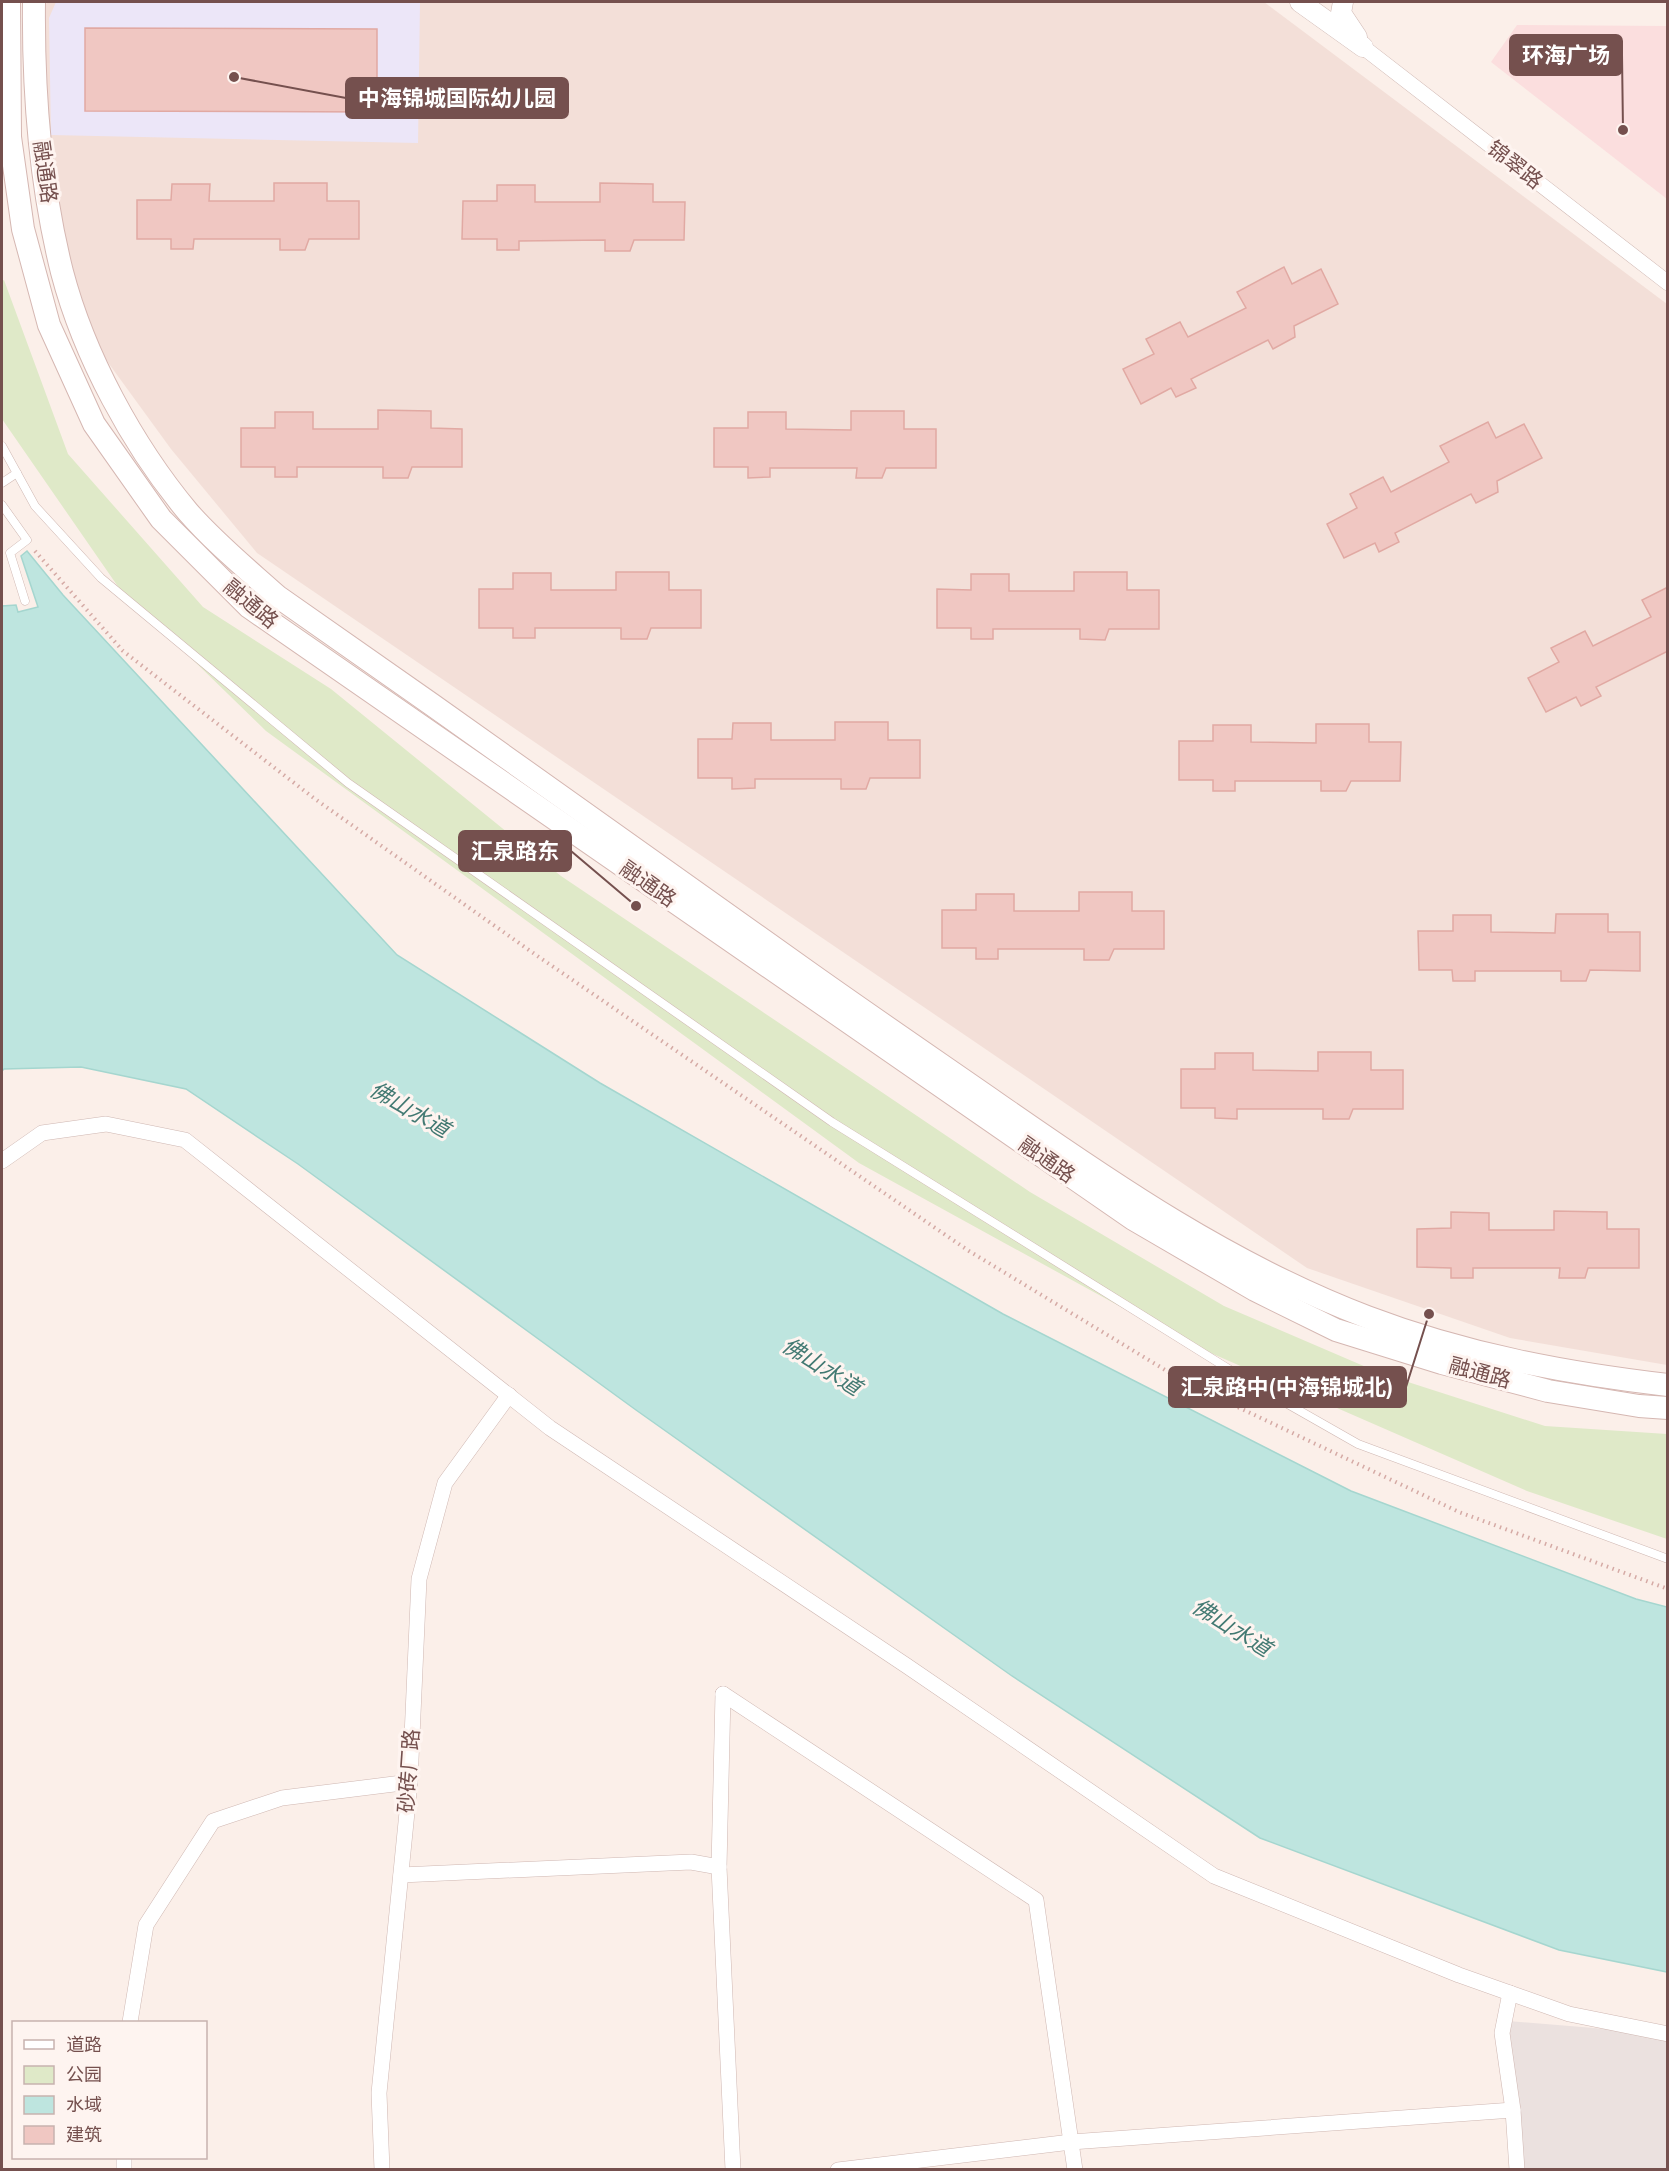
<svg xmlns="http://www.w3.org/2000/svg" width="1669" height="2171" font-family="'Public Sans','Noto Sans SC',sans-serif">
<style>
.residential{fill:#f3dfd8}
.commercial{fill:#fbdede}
.industrial{fill:#ebe1df}
.education{fill:#ece6f8}
.green{fill:#dfe9c8}
.water{fill:#bee5df;stroke:#a5d6cf;stroke-width:1.5}
.building{fill:#f0c7c2;stroke:#e1a9a3;stroke-width:1.5}
.lines{fill:none;stroke-linecap:round;stroke-linejoin:round}
.service-casing{stroke:#cfb7b2;stroke-width:9}
.minor-casing{stroke:#cfb7b2;stroke-width:16}
.tertiary-casing{stroke:#cfb7b2;stroke-width:21}
.secondary-casing{stroke:#d5b7b2;stroke-width:24}
.path{stroke:#d5aaa5;stroke-width:4;stroke-dasharray:1.5 4.5;stroke-linecap:butt}
.service{stroke:#fff;stroke-width:8}
.minor{stroke:#fff;stroke-width:15}
.tertiary{stroke:#fff;stroke-width:20}
.secondary{stroke:#fff;stroke-width:22}
.labels{text-anchor:middle;stroke-width:6;stroke-linejoin:round;paint-order:stroke}
.street-label{font-size:21px;fill:#75504e;stroke:#fef4f0}
.water-label{font-size:22px;font-style:italic;fill:#427972;stroke:#fef4f0}
.leader{fill:none;stroke:#75504e;stroke-width:2}
.callout-dot{fill:#75504e;stroke:#fef4f0;stroke-width:2}
.callout{fill:#75504e;stroke:#75504e;stroke-width:2}
.callout-label{font-size:22px;text-anchor:middle;font-weight:bold;fill:#fff}
</style>
<rect width="100%" height="100%" fill="#fbefe9"/>
<!-- residential -->
<polygon class="residential" points="47,2 1264,2 1667,304 1667,1365 1510,1338 1307,1268 257,553 171,449 80,324 39,134 40,18"/>
<!-- commercial -->
<polygon class="commercial" points="1517,25 1667,26 1667,199 1491,62"/>
<!-- industrial -->
<polygon class="industrial" points="1496,2020 1667,2034 1667,2169 1511,2169"/>
<!-- education -->
<polygon class="education" points="56,2 420,2 418,143 51,135 49,18"/>
<!-- green -->
<polygon class="green" points="4,280 68,454 203,607 331,689 561,876 1030,1192 1224,1306 1380,1373 1545,1426 1667,1434 1667,1539 1527,1491 1181,1340 859,1163 266,731 119,588 2,419 2,281"/>
<!-- water -->
<polygon class="water" points="27,551 63,595 397,955 600,1083 1003,1314 1351,1491 1636,1599 1667,1607 1667,1972 1559,1950 1260,1838 1012,1676 636,1410 298,1164 186,1089 81,1067 4,1069 2,1071 2,606 16,605 18,612 38,607 21,556"/>
<!-- building -->
<g class="building">
<polygon points="85,28 377,29 377,112 85,111"/>
<polygon points="274,183 327,183 327,201 359,201 359,239 309,239 305,250 280,250 280,239 194,239 193,249 171,249 171,239 137,239 137,200 171,200 172,184 210,184 209,201 274,201"/>
<polygon points="600,183 653,184 653,202 685,202 684,240 634,240 630,251 605,251 605,240 519,241 519,250 497,250 497,239 462,239 463,201 497,201 497,185 535,185 535,202 600,202"/>
<polygon points="1284,267 1292,284 1321,269 1338,304 1294,326 1295,337 1273,349 1268,340 1191,379 1196,388 1176,397 1171,388 1141,404 1123,369 1154,354 1146,339 1180,322 1188,337 1246,308 1237,292"/>
<polygon points="378,410 431,411 431,428 462,429 462,467 412,467 408,478 383,478 383,467 297,467 297,477 275,477 275,467 241,467 241,428 275,428 275,412 313,412 313,429 378,429"/>
<polygon points="851,411 904,411 904,429 936,429 936,468 886,468 882,478 856,478 857,468 770,468 770,477 748,478 748,467 714,467 714,428 748,428 748,412 786,412 786,429 851,430"/>
<polygon points="1488,422 1496,438 1524,424 1542,458 1497,481 1498,492 1476,503 1471,494 1395,533 1399,542 1379,552 1375,543 1344,558 1327,524 1357,508 1350,494 1383,477 1391,492 1449,462 1440,446"/>
<polygon points="616,572 669,572 669,590 701,590 701,628 651,628 647,639 621,639 621,628 535,628 535,638 513,638 513,628 479,628 479,589 513,589 513,573 551,573 551,590 616,590"/>
<polygon points="1074,572 1127,572 1127,590 1159,590 1159,629 1109,629 1105,640 1080,639 1080,629 993,629 993,639 971,639 971,628 937,628 937,589 971,590 971,574 1009,574 1009,591 1074,591"/>
<polygon points="1668,587 1668,651 1596,687 1601,696 1581,706 1576,697 1546,712 1528,678 1559,662 1551,648 1585,631 1593,646 1651,617 1642,600"/>
<polygon points="835,722 888,722 888,740 920,740 920,778 870,778 866,789 841,789 841,779 755,779 755,788 732,789 732,778 698,778 698,739 732,739 733,723 771,723 771,740 835,740"/>
<polygon points="1316,724 1369,724 1369,742 1401,742 1400,781 1351,781 1346,791 1321,791 1321,781 1235,781 1235,791 1213,791 1213,780 1179,780 1179,741 1213,741 1213,725 1251,725 1251,742 1316,743"/>
<polygon points="1079,892 1132,892 1132,911 1164,911 1164,949 1114,949 1109,960 1084,960 1084,949 998,949 998,959 976,959 976,948 942,948 942,910 976,910 976,894 1014,894 1014,911 1079,911"/>
<polygon points="1556,914 1608,914 1608,932 1640,932 1640,971 1590,970 1586,981 1561,981 1561,971 1475,971 1475,981 1453,981 1452,970 1419,970 1418,931 1453,931 1453,915 1491,915 1491,932 1555,933"/>
<polygon points="1318,1052 1371,1052 1371,1070 1403,1070 1403,1109 1353,1109 1349,1119 1323,1119 1323,1109 1237,1109 1237,1119 1215,1118 1215,1108 1181,1108 1181,1069 1215,1069 1215,1053 1253,1053 1253,1070 1318,1071"/>
<polygon points="1554,1211 1607,1212 1607,1229 1639,1229 1639,1268 1588,1268 1585,1278 1559,1278 1560,1268 1473,1268 1473,1278 1451,1278 1451,1268 1417,1267 1417,1229 1451,1228 1451,1212 1489,1213 1489,1230 1554,1230"/>
</g>
<g class="lines">
<defs>
<g id="service">
<polyline points="2,446 35,506 101,578 348,783 832,1122 1256,1386 1358,1444 1668,1559"/>
<polyline points="2,483 17,473"/>
<polyline points="2,505 27,540 10,553 25,601"/>
</g>
<g id="minor">
<polyline points="1363,47 1668,283"/>
<polyline points="2,1161 42,1133 106,1124 185,1140 550,1428 907,1666 1214,1876 1459,1975 1569,2014 1668,2034"/>
<polyline points="723,1694 1036,1900 1075,2170"/>
<polyline points="723,1694 719,1867 733,2170"/>
<polyline points="401,1875 691,1862 719,1867"/>
<polyline points="1510,1993 1502,2033 1513,2110 1517,2170"/>
<polyline points="130,2022 146,1925 213,1821 282,1798 410,1782"/>
<polyline points="124,2170 124,2158"/>
<polyline points="382,2170 379,2093 410,1782 419,1579 445,1483 509,1395"/>
<polyline points="838,2170 1071,2142 1513,2110"/>
</g>
<g id="tertiary">
<polyline points="1300,2 1363,47"/>
<polyline points="1343,2 1341,13 1357,37"/>
</g>
<g id="secondary">
<polyline points="9,2 10,137 23,229 49,325 94,424 161,519 249,607 1133,1219 1255,1290 1336,1330 1442,1363 1548,1391 1639,1406 1668,1408"/>
<path d="M34,2C33,92 40,184 62,272C84,356 133,446 188,512C215,543 247,569 277,596C455,720 632,846 808,972C870,1016 933,1059 995,1102C1114,1185 1231,1265 1367,1317C1464,1354 1565,1373 1668,1385"/>
</g>
</defs>
<!-- service casing -->
<use href="#service" class="service-casing"/>
<!-- minor casing -->
<use href="#minor" class="minor-casing"/>
<!-- tertiary casing -->
<use href="#tertiary" class="tertiary-casing"/>
<!-- secondary casing -->
<use href="#secondary" class="secondary-casing"/>
<!-- path -->
<polyline class="path" points="35,551 123,651 315,799 536,955 969,1251 1185,1382 1459,1512 1668,1589"/>
<!-- service -->
<use href="#service" class="service"/>
<!-- minor -->
<use href="#minor" class="minor"/>
<!-- tertiary -->
<use href="#tertiary" class="tertiary"/>
<!-- secondary -->
<use href="#secondary" class="secondary"/>
</g>
<g class="labels">
<!-- street labels -->
<g class="street-label">
<text transform="translate(1515 165) rotate(38)" y="7">锦翠路</text>
<text transform="translate(45 172) rotate(82)" y="7">融通路</text>
<text transform="translate(251 604) rotate(40)" y="7">融通路</text>
<text transform="translate(648 884) rotate(35)" y="7">融通路</text>
<text transform="translate(1047 1160) rotate(35)" y="7">融通路</text>
<text transform="translate(1480 1373) rotate(15)" y="7">融通路</text>
<text transform="translate(409 1771) rotate(-86)" y="7">砂砖厂路</text>
</g>
<!-- water labels -->
<g class="water-label">
<text transform="translate(410 1109) rotate(30)" y="8">佛山水道</text>
<text transform="translate(822 1366) rotate(32)" y="8">佛山水道</text>
<text transform="translate(1232 1627) rotate(32)" y="8">佛山水道</text>
</g>
</g>
<!-- callouts -->
<path class="leader" d="M1623 130L1622 55M234 77L346 98M636 906L571 851M1429 1314L1406 1387"/>
<g class="callout-dot">
<circle cx="1623" cy="130" r="6"/>
<circle cx="234" cy="77" r="6"/>
<circle cx="636" cy="906" r="6"/>
<circle cx="1429" cy="1314" r="6"/>
</g>
<g class="callout">
<rect x="1510" y="35" width="112" height="40" rx="6"/>
<rect x="346" y="78" width="222" height="40" rx="6"/>
<rect x="459" y="831" width="112" height="40" rx="6"/>
<rect x="1169" y="1367" width="237" height="40" rx="6"/>
</g>
<g class="callout-label">
<text x="1566" y="63">环海广场</text>
<text x="457" y="106">中海锦城国际幼儿园</text>
<text x="515" y="859">汇泉路东</text>
<text x="1287" y="1395">汇泉路中(中海锦城北)</text>
</g>
<!-- border -->
<rect width="1669" height="2171" fill="none" stroke="#75504e" stroke-width="6"/>
<!-- legend -->
<rect x="12" y="2021" width="195" height="138" fill="#fef4f0" stroke="#c7b2af" stroke-width="1.5"/>
<rect x="24" y="2040" width="30" height="9" fill="#ffffff" stroke="#c7b2af" stroke-width="1.5"/>
<text x="66" y="2051" font-size="18" fill="#75504e">道路</text>
<rect x="24" y="2066" width="30" height="18" fill="#dfe9c8" stroke="#c7b2af" stroke-width="1.5"/>
<text x="66" y="2081" font-size="18" fill="#75504e">公园</text>
<rect x="24" y="2096" width="30" height="18" fill="#bee5df" stroke="#c7b2af" stroke-width="1.5"/>
<text x="66" y="2111" font-size="18" fill="#75504e">水域</text>
<rect x="24" y="2126" width="30" height="18" fill="#f0c7c2" stroke="#c7b2af" stroke-width="1.5"/>
<text x="66" y="2141" font-size="18" fill="#75504e">建筑</text>
</svg>
